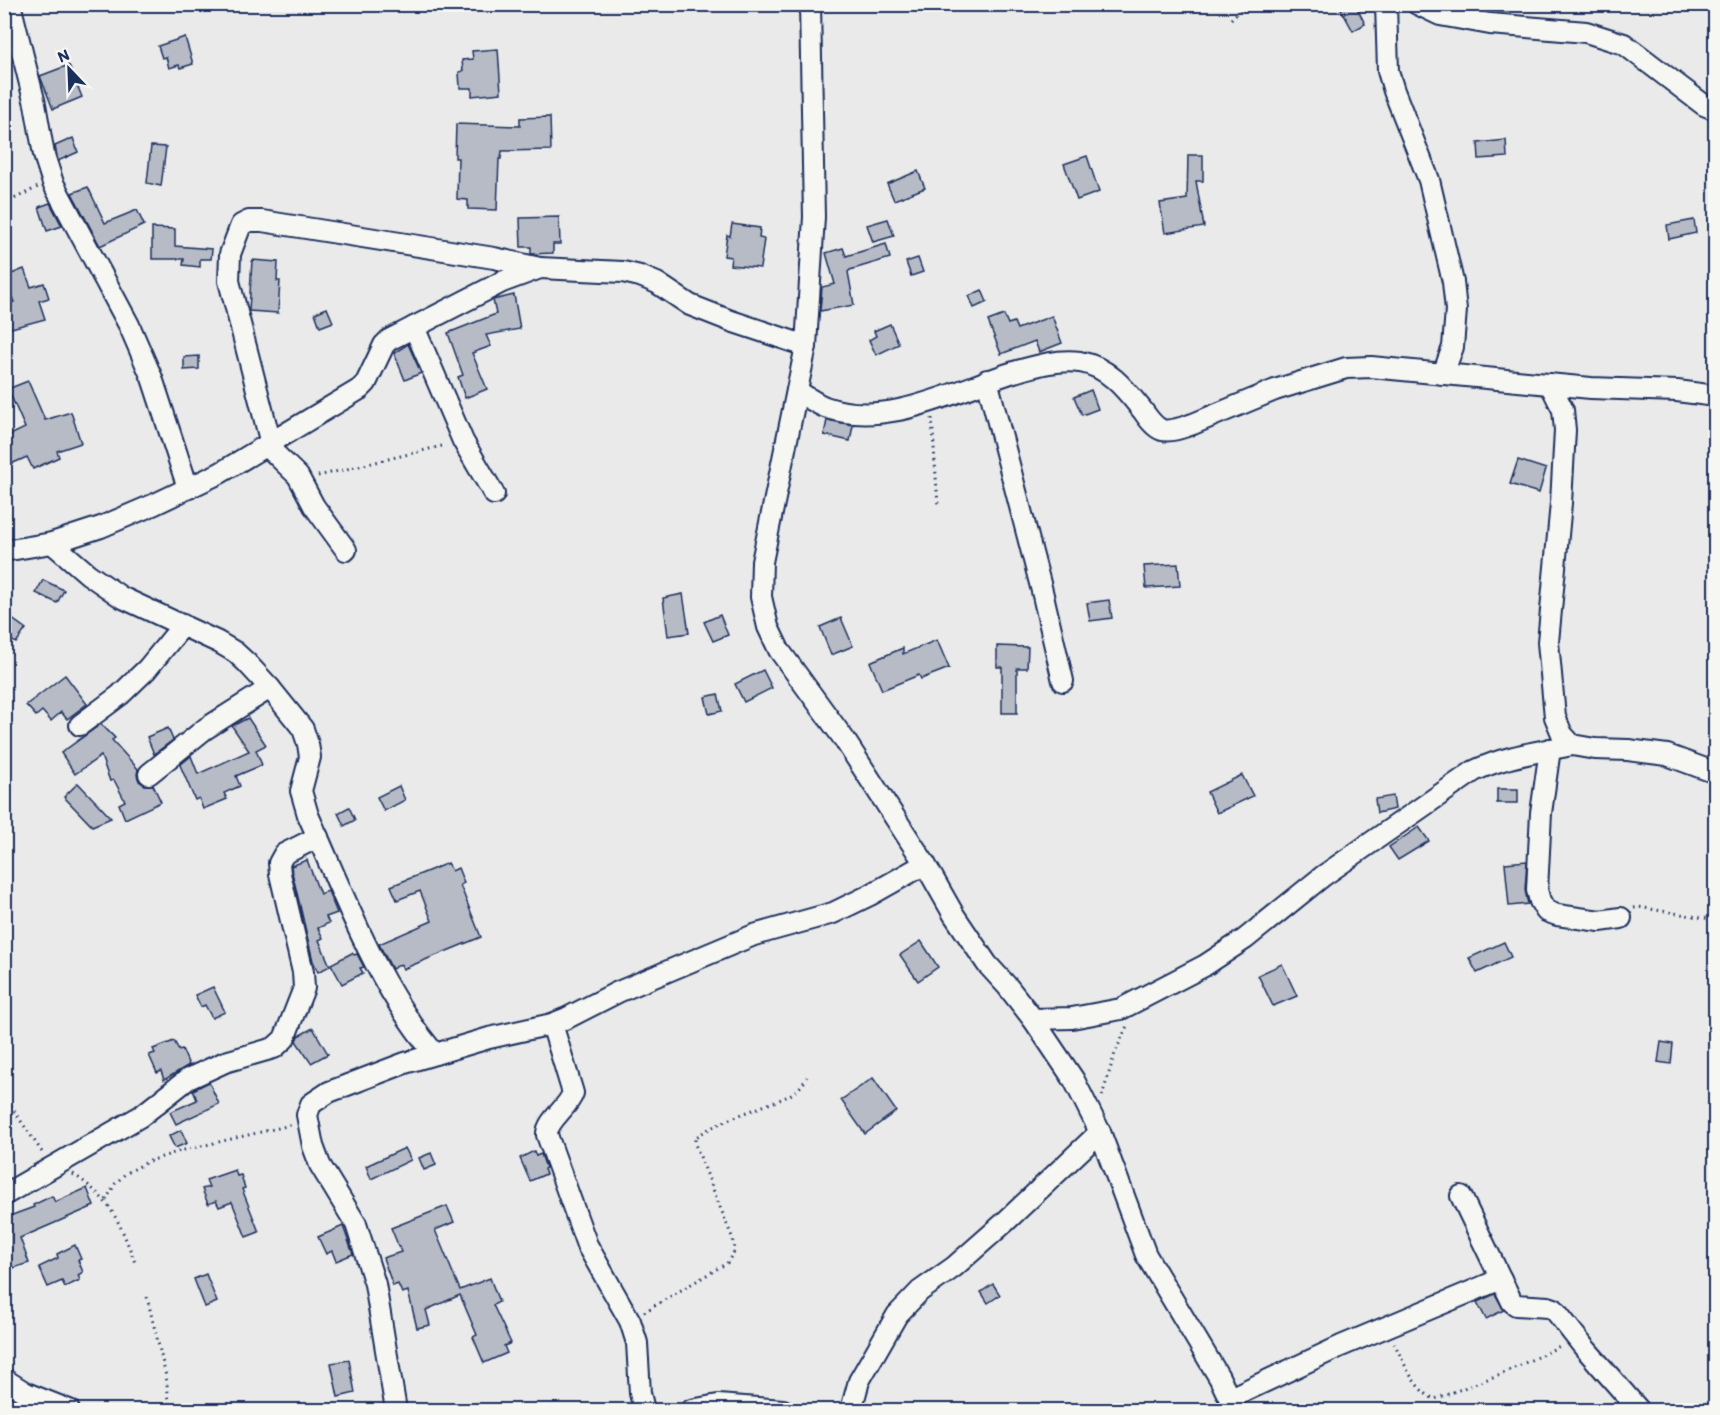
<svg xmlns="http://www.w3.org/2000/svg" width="1720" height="1415" font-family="Itim,sans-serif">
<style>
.building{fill:#b6bbc6;stroke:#1b2f5e;stroke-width:1.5}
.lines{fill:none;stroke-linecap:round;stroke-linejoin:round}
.street-casing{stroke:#1b2f5e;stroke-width:24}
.path{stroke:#1b2f5e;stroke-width:3;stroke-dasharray:1.5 4.5;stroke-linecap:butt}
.street{stroke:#f6f6f2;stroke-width:20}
</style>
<rect width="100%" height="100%" fill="#e9eae9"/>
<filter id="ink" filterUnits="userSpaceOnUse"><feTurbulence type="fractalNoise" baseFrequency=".0167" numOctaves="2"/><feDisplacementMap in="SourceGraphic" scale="12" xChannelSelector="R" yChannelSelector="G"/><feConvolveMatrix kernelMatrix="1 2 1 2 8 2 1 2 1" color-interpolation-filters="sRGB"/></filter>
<g filter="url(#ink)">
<!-- building -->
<g class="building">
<polygon points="1349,4 1355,4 1365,24 1353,31 1341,9"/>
<polygon points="185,37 193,64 180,68 179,65 169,68 166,57 162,58 158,46"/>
<polygon points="498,49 501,93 472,96 472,88 460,88 459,72 463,71 462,60 473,59 472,51"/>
<polygon points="69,65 82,97 53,109 40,76"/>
<polygon points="550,117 551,150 502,151 501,159 499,159 497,210 468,209 468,200 457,199 458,158 455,158 456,124 520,126 520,118"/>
<polygon points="73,138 78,152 58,161 55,146"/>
<polygon points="1506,140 1507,157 1479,159 1478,143"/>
<polygon points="151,146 166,147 161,186 147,183"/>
<polygon points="1188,155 1203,155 1203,181 1196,181 1204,227 1165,233 1160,203 1187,199"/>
<polygon points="1087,156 1099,192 1077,200 1064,164"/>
<polygon points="918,171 925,188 894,200 887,184"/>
<polygon points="88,187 105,223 137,210 144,225 100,246 72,193"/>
<polygon points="50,203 62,226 47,231 39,207"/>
<polygon points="559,217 560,244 553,244 553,253 531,254 531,247 521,247 520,218"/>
<polygon points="888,219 894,236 873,242 867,225"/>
<polygon points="1694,220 1696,233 1669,239 1667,225"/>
<polygon points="732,224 760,228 759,238 764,239 760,268 730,265 731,257 724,256 727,235 730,236"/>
<polygon points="152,228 175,229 175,246 212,249 211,259 200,259 200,267 183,265 184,259 152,259"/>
<polygon points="886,244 890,258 850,270 848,272 854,305 820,311 822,287 835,284 826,253 843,248 846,256"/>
<polygon points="918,258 923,272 911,276 906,262"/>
<polygon points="252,260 278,262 277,281 280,281 278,313 249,311"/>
<polygon points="24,269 31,287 44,283 49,298 39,301 45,319 4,330 4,306 14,302 4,277"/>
<polygon points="982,290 987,302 974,308 969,296"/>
<polygon points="514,295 520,329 486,335 491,346 472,353 487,389 465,398 458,377 463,375 448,333 496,314 493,300"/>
<polygon points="327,308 333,322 320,327 315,313"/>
<polygon points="1004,315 1008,324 1014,322 1017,329 1052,316 1062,343 1039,352 1035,341 1001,354 988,321"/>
<polygon points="890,324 899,344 876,355 869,340 876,336 874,331"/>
<polygon points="408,344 421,373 405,380 394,353"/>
<polygon points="199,356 199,369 184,370 184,357"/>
<polygon points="28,381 45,420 71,412 81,443 57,451 59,457 33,469 27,457 4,467 4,438 25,428 8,389"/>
<polygon points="1091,390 1098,409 1082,415 1074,397"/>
<polygon points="827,420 853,425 850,441 824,435"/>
<polygon points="1518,460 1546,469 1539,493 1510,484"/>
<polygon points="1178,564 1180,586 1146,588 1144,566"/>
<polygon points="43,580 64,590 57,603 36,593"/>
<polygon points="683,594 689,633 668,636 663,598"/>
<polygon points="1109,600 1112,618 1090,621 1087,603"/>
<polygon points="4,613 26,629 16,643 4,635"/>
<polygon points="720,615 728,635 713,641 704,622"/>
<polygon points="841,618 853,646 831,655 820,627"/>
<polygon points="937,640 949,668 921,679 919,675 882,690 870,662 903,648 903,654"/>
<polygon points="997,646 1028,647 1027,668 1017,668 1017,713 1002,713 1002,667 997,667"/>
<polygon points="763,670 772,688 744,702 735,684"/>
<polygon points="65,675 87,704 67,719 61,712 51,721 42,711 36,716 26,705"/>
<polygon points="718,694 722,711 709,714 705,697"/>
<polygon points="248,718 266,745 256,750 262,765 236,776 240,786 224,793 227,799 203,809 199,798 195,800 180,765 191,756 198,774 249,751 232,726"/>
<polygon points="101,724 115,738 112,740 138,769 137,775 139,781 145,785 153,785 161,802 125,819 119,804 125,801 114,780 110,781 101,756 75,774 61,753"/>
<polygon points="168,728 173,740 154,754 147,737"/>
<polygon points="1242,775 1253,796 1217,813 1207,792"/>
<polygon points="78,783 111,818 92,826 64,797"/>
<polygon points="399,786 405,800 384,811 377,797"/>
<rect x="1497" y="789" width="21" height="14"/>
<polygon points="1393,796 1395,809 1377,813 1375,799"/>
<polygon points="349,807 355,820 344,826 338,813"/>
<polygon points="1419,827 1429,841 1398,860 1389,847"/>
<polygon points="307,860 320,894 328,891 337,913 326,917 329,923 318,928 323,938 319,940 330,966 318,972 313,961 292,872 291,866"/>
<polygon points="1527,861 1525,890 1528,904 1509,906 1505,863"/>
<polygon points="448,863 452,871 458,868 464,883 460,885 481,937 403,969 401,964 392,969 379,944 432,921 420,891 397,900 391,886"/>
<polygon points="921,941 938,967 918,981 900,955"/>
<polygon points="1504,942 1511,957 1477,973 1469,958"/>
<polygon points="352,953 354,955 357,954 364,967 360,968 363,973 342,984 331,964"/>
<polygon points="1282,964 1297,996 1273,1006 1258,975"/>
<polygon points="213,987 225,1012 212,1018 205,1005 201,1007 195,995"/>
<polygon points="313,1028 328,1054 311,1063 296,1041 298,1036"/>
<polygon points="174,1041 179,1050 182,1049 189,1065 164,1080 161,1071 157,1073 149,1055 155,1053 153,1049"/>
<polygon points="1661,1042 1673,1044 1671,1064 1658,1062"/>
<polygon points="873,1078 896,1111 865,1134 841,1100"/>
<polygon points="209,1082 219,1104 176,1124 170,1112 197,1100 193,1090"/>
<polygon points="181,1130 187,1143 175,1148 169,1136"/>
<polygon points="405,1148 411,1160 371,1179 366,1166"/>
<polygon points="534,1151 536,1156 541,1154 546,1168 544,1169 546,1174 530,1181 520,1158"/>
<polygon points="431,1153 436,1165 424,1170 419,1158"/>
<polygon points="235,1170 237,1176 241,1175 245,1188 242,1189 259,1232 246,1237 232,1202 219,1207 216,1201 208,1204 202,1189 209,1187 206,1180"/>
<polygon points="87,1188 94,1206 20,1238 29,1263 13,1268 4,1246 4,1218 34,1207 33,1205 52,1196 55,1202"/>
<polygon points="447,1206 454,1222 435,1230 460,1290 490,1278 499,1302 493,1305 511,1343 504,1346 507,1353 484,1363 473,1337 477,1335 460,1295 426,1310 430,1325 417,1328 408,1291 402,1293 398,1284 393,1286 383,1258 401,1252 391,1228"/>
<polygon points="343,1226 353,1254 336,1261 332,1251 326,1254 318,1237"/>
<polygon points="75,1245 81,1259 78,1260 83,1272 78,1275 80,1280 65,1287 62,1281 48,1287 39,1267 58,1258 57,1254"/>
<polygon points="206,1274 217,1302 205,1307 194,1279"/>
<polygon points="993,1284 1000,1295 988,1303 981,1292"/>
<polygon points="1495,1294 1504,1310 1486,1319 1477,1302"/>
<polygon points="349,1360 355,1393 338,1397 331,1363"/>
</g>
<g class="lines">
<defs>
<g id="street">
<polyline points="10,4 35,104 44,155 53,183 129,325 152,378 188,488"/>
<polyline points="810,4 814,217 806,346 762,562 761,597 768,627 779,650 844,739 925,864 954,915 987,964 1008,987 1033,1019 1074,1080 1100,1132 1146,1255 1219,1377 1235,1410"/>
<polyline points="1386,4 1388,71 1394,91 1429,180 1453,282 1456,310 1453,347 1443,374"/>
<polyline points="1417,4 1440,15 1490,24 1586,32 1624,44 1704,105 1716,110"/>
<polyline points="414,327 463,441 494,494"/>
<polyline points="987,380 1042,591 1063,681"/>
<polyline points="1550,384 1563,410 1565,430 1561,503 1548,642 1555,717 1562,734 1572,745 1595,749 1628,750 1667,755 1716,773"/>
<path d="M797,391C806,396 815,403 825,407C888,429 955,390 1014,372C1035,366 1057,359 1080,362C1109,367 1126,390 1143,411C1148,418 1154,427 1162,430C1172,432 1184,427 1193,424L1275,390L1346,368L1371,367L1591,388L1677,391L1716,396"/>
<polyline points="271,444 229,281 230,254 241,225 249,221 262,221 494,258 540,268 623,272 640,276 657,283 690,305 731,321 806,346"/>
<polyline points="267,446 298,476 314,506 346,550"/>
<path d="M52,543L88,574L121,597L218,642L235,652L247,663L270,688L303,729L308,744L310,757L301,791L308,815C345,897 376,985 435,1054"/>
<polyline points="4,551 52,543 101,527 155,504 220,473 360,389 366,383 384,345 389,340 502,282 540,268"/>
<polyline points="80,725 120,695 147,669 183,625"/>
<polyline points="1550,749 1541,813 1537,890 1540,901 1546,911 1557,915 1600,921 1621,918"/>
<polyline points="149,774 205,729 270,688"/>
<path d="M1033,1019L1072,1018L1121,1009L1204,966L1245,939L1323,876L1474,771C1505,756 1538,752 1572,745"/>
<path d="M552,1024L573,1093C568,1108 546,1121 547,1135L587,1245L630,1321L637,1343L640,1393L644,1410"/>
<polyline points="4,1195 141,1116 188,1079 225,1062 274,1048 284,1039 304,988 303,972 280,874 279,863 284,854 318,837"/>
<polyline points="1461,1196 1512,1302 1516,1305 1548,1307 1554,1309 1583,1346 1639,1410"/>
<polyline points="4,1379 26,1393 69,1410"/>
<polyline points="1230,1398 1341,1346 1501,1279"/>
<polyline points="396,1410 375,1284 356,1224 320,1165 313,1146 307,1115 311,1104 329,1092 405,1063 489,1038 552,1024 567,1018 618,992 754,935 833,913 870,895 925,864"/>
<polyline points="691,1410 718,1405 783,1410"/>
<polyline points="851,1410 859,1381 897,1315 920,1291 954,1267 1004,1223 1100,1132"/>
</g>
</defs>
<!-- street casing -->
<use href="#street" class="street-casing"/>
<!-- path -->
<g class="path">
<polyline points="1231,19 1246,4"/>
<polyline points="4,204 38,187"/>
<polyline points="932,418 938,505"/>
<polyline points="318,476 446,445"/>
<polyline points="1634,908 1639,907 1716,920"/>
<polyline points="4,1096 42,1152"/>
<polyline points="1102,1096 1115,1053 1127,1026"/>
<path d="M73,1174C113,1200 120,1224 136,1265"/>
<polyline points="106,1200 115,1184 125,1174 147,1162 180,1151 291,1125"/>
<polyline points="147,1297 166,1376 170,1410"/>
<path d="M644,1312L727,1263L735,1250L732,1237L695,1144V1138C712,1125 737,1116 758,1108C777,1100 797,1097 807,1077"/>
<path d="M1394,1343C1404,1362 1414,1391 1435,1399L1506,1372L1562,1345"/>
</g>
<!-- street -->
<use href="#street" class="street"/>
</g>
</g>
<!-- margin -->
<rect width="1720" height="1415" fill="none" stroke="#f6f6f2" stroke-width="24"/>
<rect x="12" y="12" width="1696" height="1391" fill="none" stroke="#1b2f5e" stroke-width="2" filter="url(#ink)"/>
<!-- north arrow -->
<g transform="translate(69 69) rotate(337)" stroke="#f6f6f2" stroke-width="4.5" paint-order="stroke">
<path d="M0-4.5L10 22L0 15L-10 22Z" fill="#1b2f5e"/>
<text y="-9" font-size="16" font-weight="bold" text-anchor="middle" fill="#1b2f5e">N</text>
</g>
</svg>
